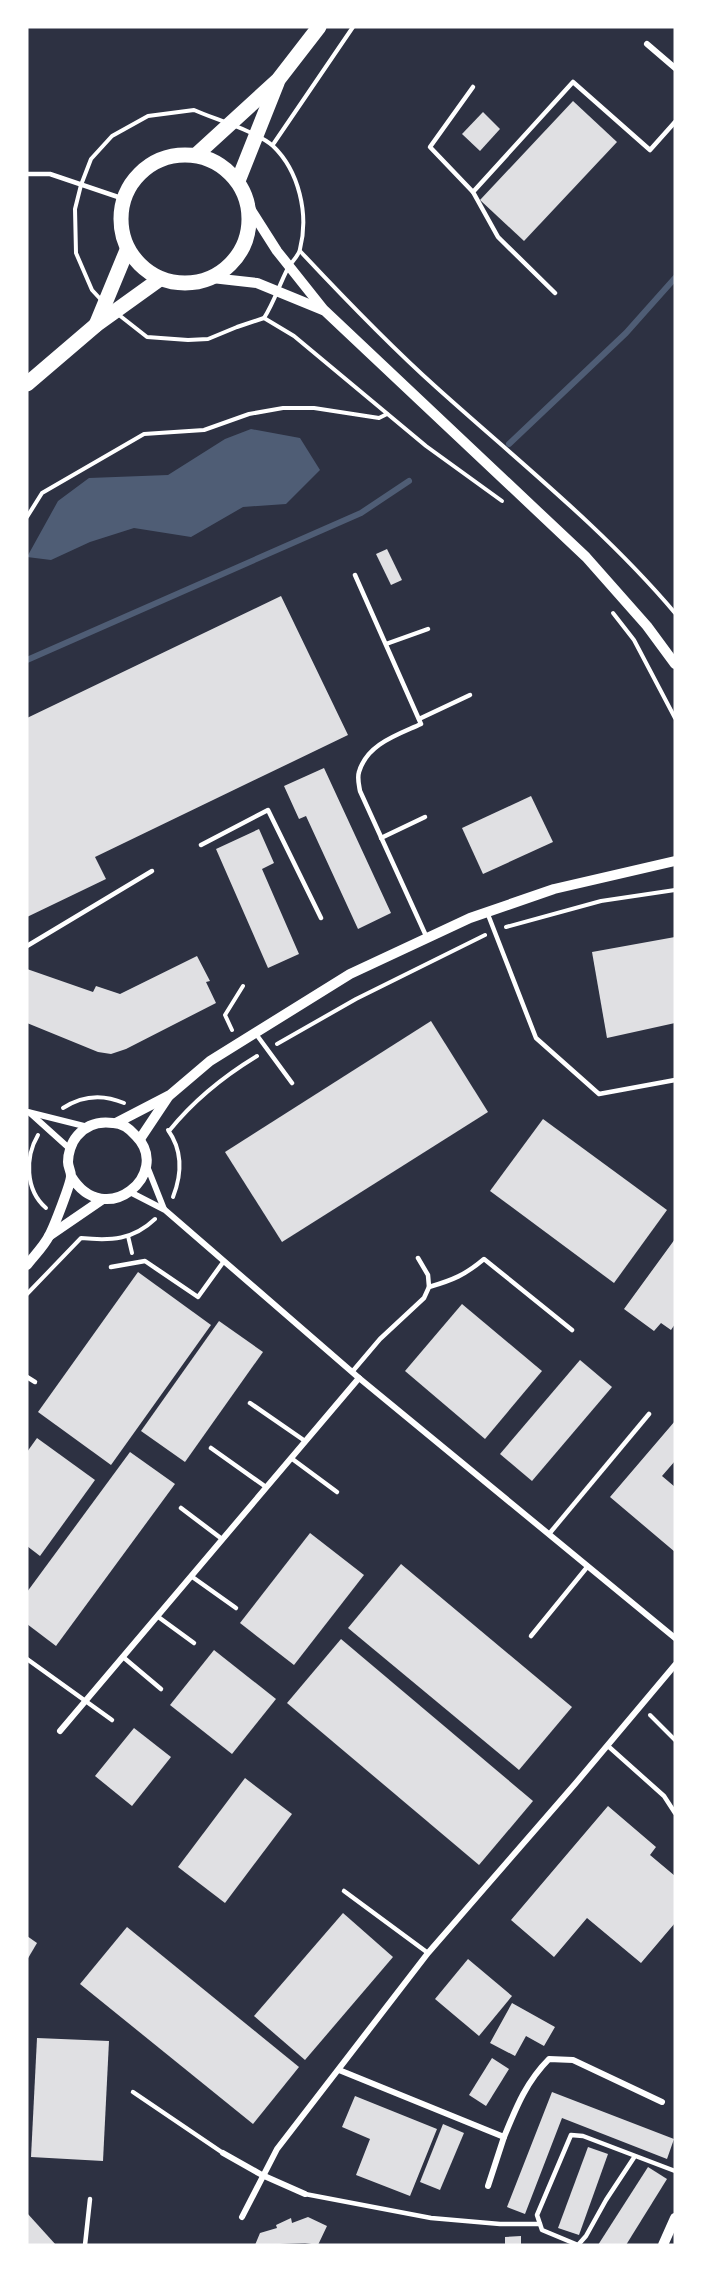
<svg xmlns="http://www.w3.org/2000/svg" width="702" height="2272" font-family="Poppins,sans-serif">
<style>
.water{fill:#4f5d75}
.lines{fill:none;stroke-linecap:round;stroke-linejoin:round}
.stream{stroke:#4f5d75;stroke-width:6}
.building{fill:#e0e0e3}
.path{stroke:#fff;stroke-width:4}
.service{stroke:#fff;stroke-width:4.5}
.minor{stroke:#fff;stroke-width:6}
.tertiary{stroke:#fff;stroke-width:10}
.primary{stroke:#fff;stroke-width:15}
</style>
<rect width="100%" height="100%" fill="#2d3142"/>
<!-- water -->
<polygon class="water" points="251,429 300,438 320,470 286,504 243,507 191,537 134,528 90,542 51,560 27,557 58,501 89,478 168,475 225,439"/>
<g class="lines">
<!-- stream -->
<g class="stream">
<polyline points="509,444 626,333 675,278"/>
<polyline points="27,660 361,513 409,481"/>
</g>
</g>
<!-- building -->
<g class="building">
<polygon points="573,101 617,142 524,241 480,200"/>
<polygon points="483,112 500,129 480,151 462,134"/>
<polygon points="387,549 402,580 391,585 376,554"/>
<polygon points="281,596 348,735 95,857 106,879 27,917 27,718"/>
<polygon points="324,768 391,913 358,929 306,816 299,819 284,786"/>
<polygon points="531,796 553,842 483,874 462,828"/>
<polygon points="259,829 274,863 262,869 299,954 268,968 216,849"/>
<polygon points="675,937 675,1023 607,1038 592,952"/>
<polygon points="197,956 210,981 206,982 216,1003 126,1049 111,1054 98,1052 27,1023 27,969 93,992 96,986 120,994"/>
<polygon points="431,1021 488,1112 282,1242 225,1152"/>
<polygon points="543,1119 667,1210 614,1283 490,1191"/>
<polygon points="675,1239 675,1324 671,1330 661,1323 654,1331 624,1309"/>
<polygon points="138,1272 211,1325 111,1465 38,1412"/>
<polygon points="462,1304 542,1371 485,1439 405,1371"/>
<polygon points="219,1321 263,1352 185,1462 141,1431"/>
<polygon points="580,1360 612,1387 532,1481 500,1454"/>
<polygon points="675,1421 675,1461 662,1476 675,1487 675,1552 610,1497"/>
<polygon points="37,1438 95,1480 40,1556 27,1546 27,1452"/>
<polygon points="130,1452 175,1484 56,1646 27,1624 27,1592"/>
<polygon points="310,1533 364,1575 294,1665 240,1623"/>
<polygon points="401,1564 572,1707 519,1770 348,1628"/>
<polygon points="341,1639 533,1801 479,1865 287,1703"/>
<polygon points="214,1650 276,1699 232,1754 170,1705"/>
<polygon points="134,1728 171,1757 132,1806 95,1776"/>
<polygon points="245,1778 292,1814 225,1903 178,1867"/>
<polygon points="608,1806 656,1847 650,1855 675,1876 675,1923 641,1963 587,1918 554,1957 511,1920"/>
<polygon points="343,1913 393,1957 305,2060 254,2016"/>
<polygon points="127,1927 299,2067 253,2124 80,1984"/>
<polygon points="27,1936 37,1943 27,1960"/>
<polygon points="468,1959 512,1996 479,2036 435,1999"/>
<polygon points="512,2003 555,2027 544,2046 526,2036 515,2056 490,2043"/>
<polygon points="37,2038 109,2041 103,2161 31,2157"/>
<polygon points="492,2058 509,2069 486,2106 469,2095"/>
<polygon points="552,2092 674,2139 667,2159 562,2118 525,2214 507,2207"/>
<polygon points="355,2096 437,2129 410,2196 356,2175 370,2139 342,2127"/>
<polygon points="443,2124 464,2133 440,2190 420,2182"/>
<polygon points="588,2147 608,2154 579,2235 558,2228"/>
<polygon points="648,2167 667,2179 626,2245 598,2245"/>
<polygon points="27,2213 56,2245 27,2245"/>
<polygon points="308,2217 327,2226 318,2245 305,2243 255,2245 260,2233 277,2228 276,2225 291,2218 292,2223"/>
<polygon points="521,2236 521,2245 505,2245 505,2237"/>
</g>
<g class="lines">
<!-- path -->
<g class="path">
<path d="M194,110C214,119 258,132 273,146C299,171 309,214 300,249C299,256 291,262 288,268C279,285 274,303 264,318L237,327L208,339L188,340L147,337L105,304L92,290L76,253L75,209L81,185L91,159L112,136L148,116Z"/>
<polyline points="274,143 353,27"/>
<path d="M300,251C344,298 388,344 436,387C517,460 604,529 675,613"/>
<polyline points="264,318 294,336 426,446 502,501"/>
<polyline points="27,517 42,493 144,434 204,430 249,414 283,408 314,408 379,418 387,414"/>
<polyline points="613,613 634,640 675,718"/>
<polyline points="506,927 601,901 675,890"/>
<polyline points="232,1030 225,1015 243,986"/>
<polyline points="277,1044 356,999 485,935"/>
<path d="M63,1108C83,1095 103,1094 124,1103"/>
<path d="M168,1130C183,1151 182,1174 173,1197"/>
<path d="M169,1131C194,1100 224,1076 257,1056"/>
<path d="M38,1135C25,1157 25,1190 46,1208"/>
<polyline points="128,1236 132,1253"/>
<path d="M27,1294L81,1238C111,1241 133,1240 155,1219"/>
<polyline points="650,1715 675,1740"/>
</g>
<!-- service -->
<g class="service">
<polyline points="27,174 50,174 124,199"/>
<polyline points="473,192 430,147 473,87"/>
<polyline points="555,293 498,237 473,192 573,82 650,150 675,122"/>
<path d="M355,575L421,724C397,735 367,744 359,772C357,778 359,785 360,791L427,938"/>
<polyline points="386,644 428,629"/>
<polyline points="419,719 470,695"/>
<polyline points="381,838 425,817"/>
<polyline points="201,845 268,810 321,918"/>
<polyline points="487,912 536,1038 599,1094 675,1080"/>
<polyline points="27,946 152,871"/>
<polyline points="256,1034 292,1083"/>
<polyline points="111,1267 145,1261 198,1297 224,1261"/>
<path d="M429,1287C453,1280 465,1275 484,1259L572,1330"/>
<polyline points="352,1372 380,1339 424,1298 429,1287 428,1275 418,1258"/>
<polyline points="27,1377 35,1382"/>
<polyline points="250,1403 305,1441"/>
<polyline points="211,1448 266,1487"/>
<polyline points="291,1458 337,1492"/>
<polyline points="181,1508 222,1539"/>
<polyline points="549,1534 649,1414"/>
<polyline points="191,1576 236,1608"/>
<polyline points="157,1616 194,1643"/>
<polyline points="531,1636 588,1566"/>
<polyline points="123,1657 161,1689"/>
<polyline points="27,1659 112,1720"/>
<polyline points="608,1746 664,1796 675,1813"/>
<polyline points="344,1891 428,1953"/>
<polyline points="133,2092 223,2153"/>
<polyline points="635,2156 606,2200 586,2236 578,2245 542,2230 537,2215 571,2135 583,2136 675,2171"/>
<polyline points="305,2194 431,2218 500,2224 540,2224"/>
<polyline points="85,2245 90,2199"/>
</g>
<!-- minor -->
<g class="minor">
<polyline points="647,44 675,68"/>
<polyline points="28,1112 88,1127"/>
<polyline points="30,1113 70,1149"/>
<polyline points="147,1166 164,1209"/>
<polyline points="130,1192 165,1210 359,1378 675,1638"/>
<polyline points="60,1731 359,1378"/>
<path d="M339,2070L504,2137C516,2108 526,2082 549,2059L573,2060L662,2102"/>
<polyline points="223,2153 262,2175 305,2194"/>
<polyline points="488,2186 504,2137"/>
<polyline points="242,2217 277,2149 428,1953 575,1784 675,1665"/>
</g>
<!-- tertiary -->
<g class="tertiary">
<polyline points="249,207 277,251 324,310 586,557 647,626 675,664"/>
<polyline points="212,278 257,283 323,310"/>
<polyline points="116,1123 170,1095 210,1061 350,974 470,918 554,889 675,861"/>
<polyline points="140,1139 168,1097"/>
<polyline points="49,1236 103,1199"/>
<path d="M27,1265C34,1256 44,1246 49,1236C54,1227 71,1183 71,1176C71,1171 68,1167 68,1162C68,1154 71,1143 77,1136C86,1125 99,1121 113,1123C123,1123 130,1129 136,1136C173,1173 105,1232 71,1176"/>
<polyline points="663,2245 675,2218"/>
</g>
<!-- primary -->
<g class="primary">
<circle cx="185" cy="219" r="64"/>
<polyline points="196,155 278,80 319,27"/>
<polyline points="238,181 277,83"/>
<polyline points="96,325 127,250"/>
<polyline points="27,384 96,325 160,279"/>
</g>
</g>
<!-- border -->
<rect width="702" height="2272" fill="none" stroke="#ffffff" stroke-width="57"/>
</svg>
